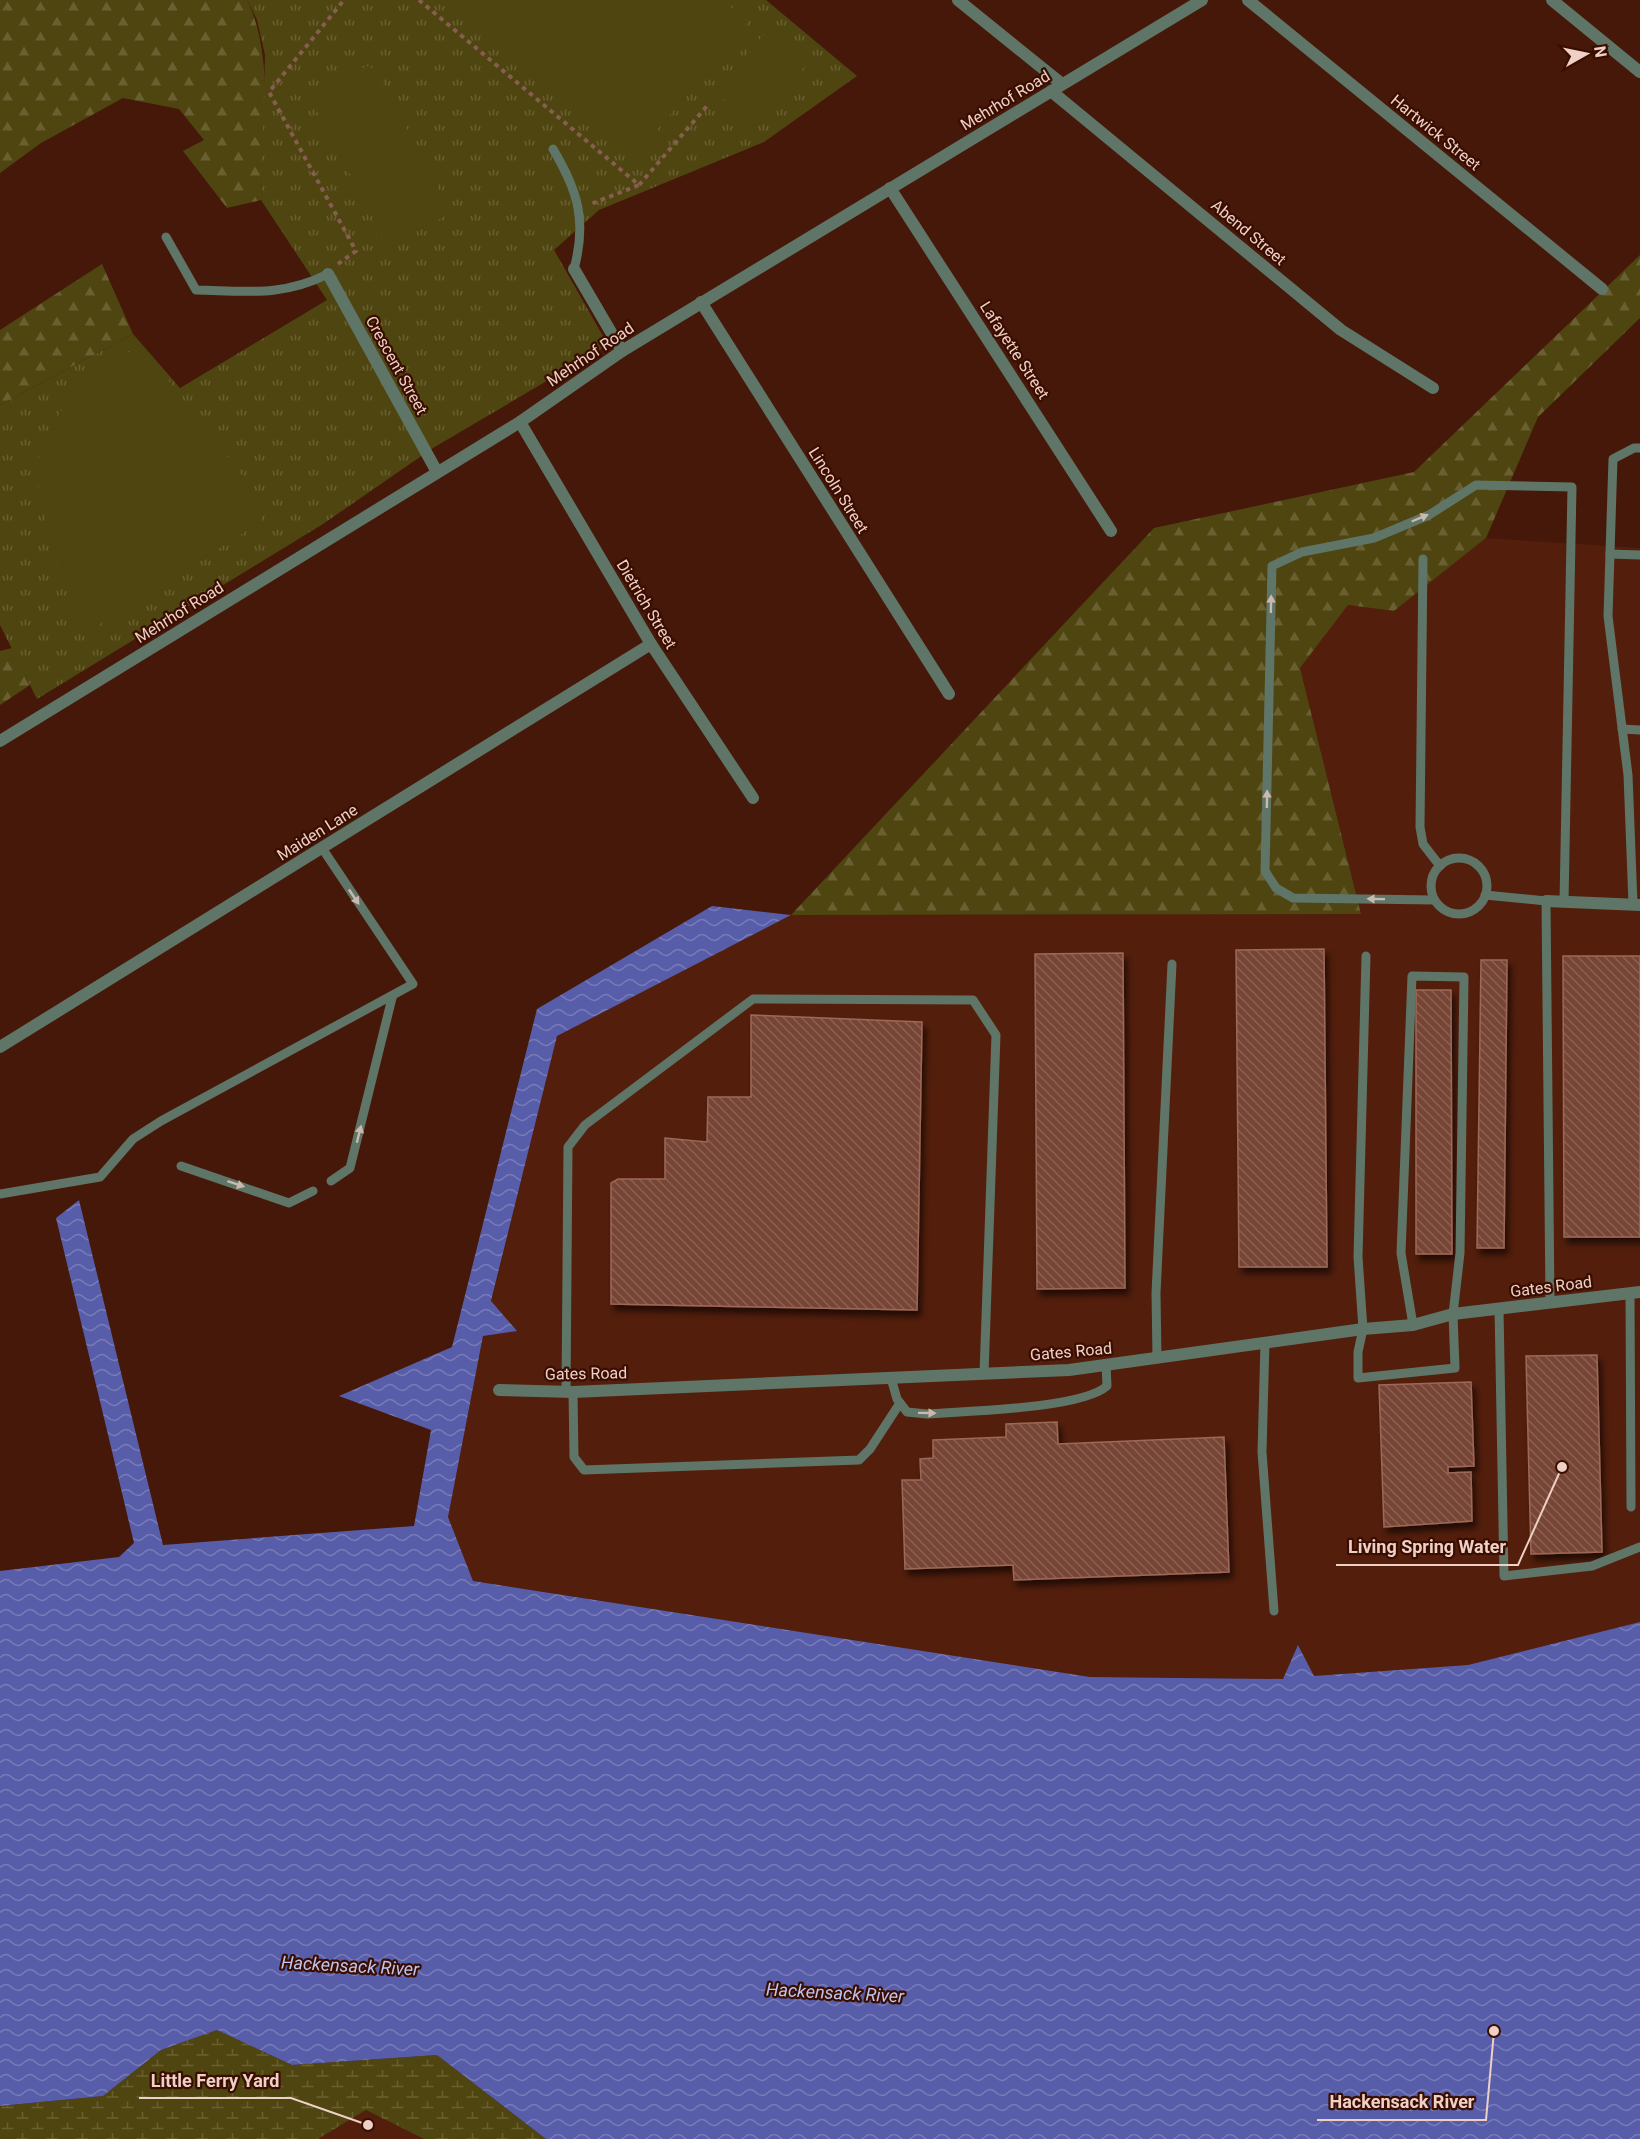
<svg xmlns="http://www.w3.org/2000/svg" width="1640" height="2139" font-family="Roboto,sans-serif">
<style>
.built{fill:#531e0c}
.forest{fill:url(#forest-firs)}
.wetland{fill:url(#wetland-marsh)}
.park{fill:url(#park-tufts)}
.pitch{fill:#4f4510}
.water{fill:url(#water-waves)}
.building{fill:url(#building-back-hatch);stroke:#9e6857;stroke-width:1.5;filter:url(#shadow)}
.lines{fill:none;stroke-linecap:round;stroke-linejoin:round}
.path{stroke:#855e51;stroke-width:4;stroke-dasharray:4.5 4.5;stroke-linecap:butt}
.service{stroke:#5f7567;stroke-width:9}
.minor{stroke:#5f7567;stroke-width:12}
.oneway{fill:#cab9ae}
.labels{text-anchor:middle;stroke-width:4.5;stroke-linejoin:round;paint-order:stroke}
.street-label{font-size:16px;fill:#eed0c6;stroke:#3a0d01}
.water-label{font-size:18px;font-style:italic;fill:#bdc4ee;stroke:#3a0d01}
.leader{fill:none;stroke:#eed0c6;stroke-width:2}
.callout-dot{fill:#eed0c6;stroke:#3a0d01;stroke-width:2}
.callout-label{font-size:18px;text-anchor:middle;font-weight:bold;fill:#eed0c6;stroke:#3a0d01;stroke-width:4.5;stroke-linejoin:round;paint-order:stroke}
</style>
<defs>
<pattern id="forest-firs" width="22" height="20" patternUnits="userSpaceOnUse" patternTransform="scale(1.5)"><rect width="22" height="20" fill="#4f4510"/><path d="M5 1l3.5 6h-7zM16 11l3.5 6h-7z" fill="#695f31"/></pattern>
<pattern id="wetland-marsh" width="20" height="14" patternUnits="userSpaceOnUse" patternTransform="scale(1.5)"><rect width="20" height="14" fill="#4f4510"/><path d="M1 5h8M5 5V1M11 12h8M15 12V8" fill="none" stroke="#695f31"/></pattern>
<pattern id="park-tufts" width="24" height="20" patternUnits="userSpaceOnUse" patternTransform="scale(1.5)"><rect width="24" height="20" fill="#4f4510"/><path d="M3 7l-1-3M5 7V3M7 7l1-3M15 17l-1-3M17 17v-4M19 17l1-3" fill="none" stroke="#695f31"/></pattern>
<pattern id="water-waves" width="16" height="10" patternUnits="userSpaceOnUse" patternTransform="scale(1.5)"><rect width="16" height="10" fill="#575da9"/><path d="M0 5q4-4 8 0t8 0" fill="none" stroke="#787bb7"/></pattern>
<pattern id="building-back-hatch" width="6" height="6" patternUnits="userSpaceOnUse" patternTransform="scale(1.5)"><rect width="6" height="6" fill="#774535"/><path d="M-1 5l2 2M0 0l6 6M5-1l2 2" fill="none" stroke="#8b5f51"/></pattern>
<filter id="shadow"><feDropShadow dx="3.5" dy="6" stdDeviation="3" flood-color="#0009"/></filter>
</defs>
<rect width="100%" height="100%" fill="#451809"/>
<!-- built -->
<g class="built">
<polygon points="1486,538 1640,548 1640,1622 1468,1665 1283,1679 1090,1677 473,1581 448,1517 483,1336 557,1035 791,915 1361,914 1300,668 1348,605 1394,611"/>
<polygon points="366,2110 424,2139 318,2139"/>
</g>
<!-- forest -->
<g class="forest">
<path d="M0,0H247C275,57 263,138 261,200L227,208L183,151L204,140L179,109L123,98L41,143L0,173Z"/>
<polygon points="1640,255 1640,318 1538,417 1486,538 1394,611 1348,605 1300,668 1361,914 791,915 1154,528 1414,472"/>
<polygon points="102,264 133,334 0,405 0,330"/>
<polygon points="12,648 30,685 0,705 0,651"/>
</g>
<!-- wetland -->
<polygon class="wetland" points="217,2030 292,2065 437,2055 546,2139 424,2139 366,2110 318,2139 0,2139 0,2106 103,2096 161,2050"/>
<!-- park -->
<polygon class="park" points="247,0 766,0 857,76 764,142 599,210 554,250 608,345 433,448 323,524 37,699 0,625 0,405 133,334 180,388 327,300 261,200 265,55 257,20"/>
<!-- pitch -->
<g class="pitch">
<polygon points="451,0 722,0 748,22 635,156"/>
<polygon points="766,32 805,66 755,126 715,92"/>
<polygon points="368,66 376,71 448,206 447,215 398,241 384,239 310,98 316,89"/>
<polygon points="141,345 262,501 262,521 89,631 73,606 52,550 39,491 39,457 60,412 96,373"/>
</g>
<!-- water -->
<polygon class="water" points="712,906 791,915 557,1036 491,1301 517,1331 483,1336 448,1517 473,1581 1090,1677 1283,1679 1298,1645 1314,1676 1468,1665 1640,1622 1640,2139 546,2139 437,2055 292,2065 217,2030 161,2050 103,2096 0,2106 0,1571 119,1557 134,1543 56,1218 79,1200 163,1545 414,1526 431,1430 339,1396 452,1347 537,1009"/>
<!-- building -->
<g class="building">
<polygon points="1324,949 1327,1267 1239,1267 1236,950"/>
<polygon points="1123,953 1125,1288 1037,1289 1035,954"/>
<polygon points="1563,956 1640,956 1640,1237 1564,1237"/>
<polygon points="1481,960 1507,960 1504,1248 1477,1248"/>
<polygon points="1416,990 1451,990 1452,1254 1416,1254"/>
<polygon points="751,1015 922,1022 917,1310 611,1304 611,1183 618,1179 665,1179 665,1138 707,1142 708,1097 751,1097"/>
<polygon points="1597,1355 1602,1552 1531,1554 1526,1356"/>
<polygon points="1471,1382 1474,1466 1448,1467 1448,1473 1471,1472 1472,1521 1384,1527 1379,1385"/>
<polygon points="1057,1422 1058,1444 1224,1437 1229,1572 1014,1580 1013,1565 905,1569 902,1480 921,1480 920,1459 933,1458 933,1440 1006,1437 1006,1424"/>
</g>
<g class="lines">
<!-- path -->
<g class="path">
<polyline points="419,0 639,185 591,204"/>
<polyline points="639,185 707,106"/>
<polyline points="338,264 356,251 269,92 344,0"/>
</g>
<!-- service -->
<g class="service">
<path d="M553,149C578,191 587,221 574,269"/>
<path d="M166,237L196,290C246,291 282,297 328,274"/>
<polyline points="1610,554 1640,555"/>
<polyline points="1423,559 1420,827 1423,844 1440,866"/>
<polyline points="1622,729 1640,730"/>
<circle cx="1459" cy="886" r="28"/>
<polyline points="1485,895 1546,901 1550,1302"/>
<polyline points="1434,900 1293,898 1276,888 1265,871 1272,566 1302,552 1374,538 1429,515 1476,485 1572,487 1564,902"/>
<polyline points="1633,904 1628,775 1608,616 1613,459 1634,448 1640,448"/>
<polyline points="1366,956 1358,1257 1363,1329 1358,1352 1358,1378 1455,1368 1453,1314 1460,1253 1464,977 1412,976 1401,1253 1413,1325"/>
<polyline points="181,1166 289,1203 313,1191"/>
<polyline points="331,1181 350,1168 392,998"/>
<polyline points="0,1194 100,1177 133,1139 161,1121 413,984 322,848"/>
<polyline points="1630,1293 1631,1507"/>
<polyline points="1499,1309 1504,1576 1592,1566 1640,1547"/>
<polyline points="1265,1342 1262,1452 1274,1611"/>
<polyline points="1157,1358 1156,1293 1172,964"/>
<path d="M891,1378L897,1399L907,1412L927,1414C966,1411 1081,1409 1107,1386L1106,1365"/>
<polyline points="566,1392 568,1147 585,1125 753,999 973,1000 996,1035 984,1374"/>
<polyline points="573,1392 574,1457 584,1470 859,1460 870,1449 900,1403"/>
</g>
<!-- minor -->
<g class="minor">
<polyline points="958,0 1062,84"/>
<polyline points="1248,0 1602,289"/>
<polyline points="1552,0 1640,72"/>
<polyline points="1051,91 1341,330 1433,388"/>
<polyline points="890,188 1111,531"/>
<polyline points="574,269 622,351"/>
<polyline points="328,274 437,472"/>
<polyline points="701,302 949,694"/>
<polyline points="520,422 651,644 753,798"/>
<polyline points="0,741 520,422 622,351 1202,0"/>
<polyline points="1546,901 1640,905"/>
<polyline points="0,1047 651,644"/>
<polyline points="499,1390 573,1392 1069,1370 1363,1329 1413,1325 1453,1314 1640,1292"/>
</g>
</g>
<!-- one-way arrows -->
<defs><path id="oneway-solid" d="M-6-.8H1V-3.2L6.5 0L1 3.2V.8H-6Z" transform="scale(1.5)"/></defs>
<g class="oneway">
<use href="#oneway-solid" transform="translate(1420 518) rotate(-23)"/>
<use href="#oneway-solid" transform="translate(1271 604) rotate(-89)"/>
<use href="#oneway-solid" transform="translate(1267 799) rotate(-89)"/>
<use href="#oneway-solid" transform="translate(354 897) rotate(56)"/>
<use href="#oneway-solid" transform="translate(1376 899) rotate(-179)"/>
<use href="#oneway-solid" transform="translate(359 1134) rotate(-76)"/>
<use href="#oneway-solid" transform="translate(236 1184) rotate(18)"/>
<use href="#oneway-solid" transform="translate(927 1413) rotate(1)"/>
</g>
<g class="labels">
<!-- street labels -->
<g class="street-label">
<text transform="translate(1005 100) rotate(-31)" y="6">Mehrhof Road</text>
<text transform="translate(1436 132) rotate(39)" y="6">Hartwick Street</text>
<text transform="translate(1249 232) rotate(40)" y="6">Abend Street</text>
<text transform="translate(1015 350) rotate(57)" y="6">Lafayette Street</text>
<text transform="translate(590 354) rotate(-34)" y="6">Mehrhof Road</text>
<text transform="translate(397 365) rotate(61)" y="6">Crescent Street</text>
<text transform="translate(839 490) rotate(58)" y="6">Lincoln Street</text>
<text transform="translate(647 604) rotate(59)" y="6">Dietrich Street</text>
<text transform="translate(179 612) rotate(-32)" y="6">Mehrhof Road</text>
<text transform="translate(317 832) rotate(-32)" y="6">Maiden Lane</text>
<text transform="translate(1551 1286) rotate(-7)" y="6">Gates Road</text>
<text transform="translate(1071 1351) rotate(-5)" y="6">Gates Road</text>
<text transform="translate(586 1373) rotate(-1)" y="6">Gates Road</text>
</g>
<!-- water labels -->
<g class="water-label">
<text transform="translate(350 1966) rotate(3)" y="6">Hackensack River</text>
<text transform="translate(835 1993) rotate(3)" y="6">Hackensack River</text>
</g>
</g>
<!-- callouts -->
<path class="leader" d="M1562 1467L1518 1565H1336M368 2125L291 2098H139M1494 2031L1486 2120H1317"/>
<g class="callout-dot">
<circle cx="1562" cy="1467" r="6"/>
<circle cx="368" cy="2125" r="6"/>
<circle cx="1494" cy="2031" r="6"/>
</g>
<g class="callout-label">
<text x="1427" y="1553">Living Spring Water</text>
<text x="215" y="2087">Little Ferry Yard</text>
<text x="1402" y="2108">Hackensack River</text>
</g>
<!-- north arrow -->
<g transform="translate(1586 54) rotate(81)" stroke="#3a0d01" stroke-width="4.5" paint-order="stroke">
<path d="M0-4.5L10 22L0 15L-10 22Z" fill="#eed0c6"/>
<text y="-9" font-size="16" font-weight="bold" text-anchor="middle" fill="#eed0c6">N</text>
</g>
</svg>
